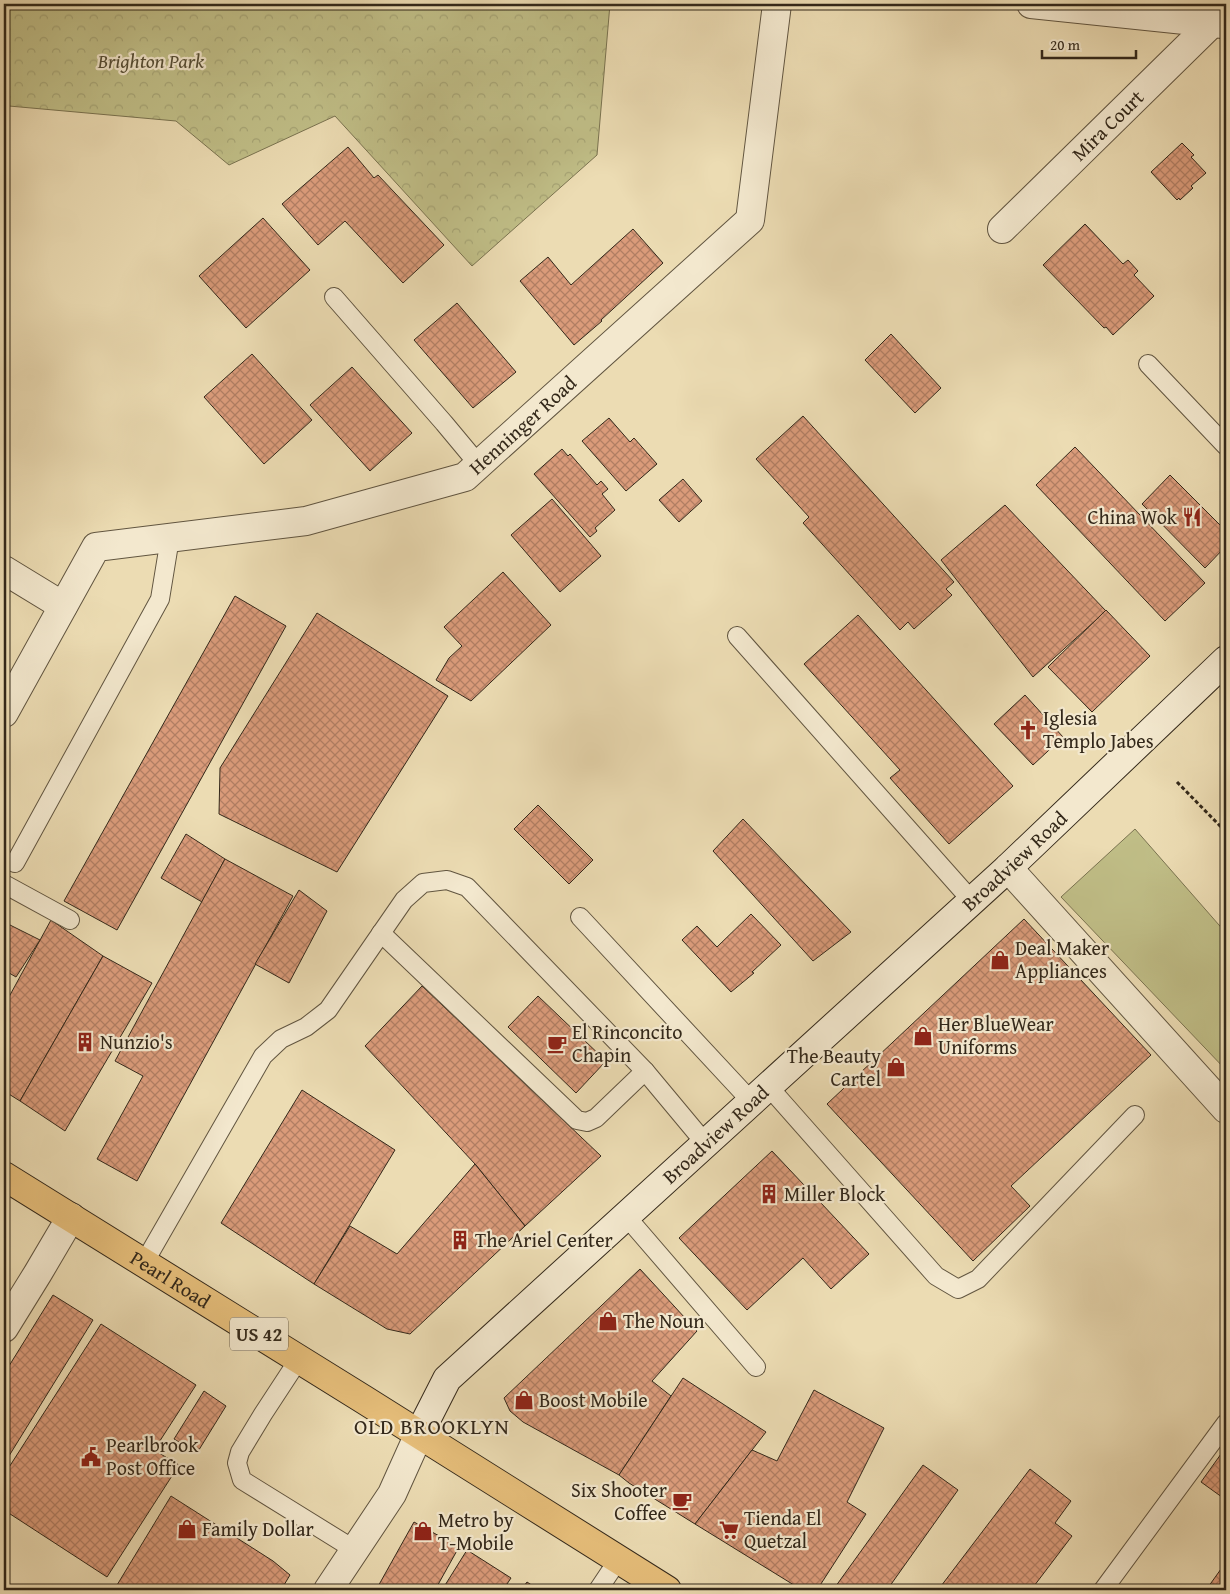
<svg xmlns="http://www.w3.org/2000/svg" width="1230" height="1594" font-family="'Gentium Book Plus',serif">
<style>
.green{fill:#c0be87;stroke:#7a7350}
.forest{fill:url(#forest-crowns);stroke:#7a7350}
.building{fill:url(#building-cross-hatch);stroke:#33281a}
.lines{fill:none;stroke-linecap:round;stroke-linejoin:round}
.lane-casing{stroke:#615540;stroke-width:20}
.street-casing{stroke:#615540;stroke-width:30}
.secondary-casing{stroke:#33281a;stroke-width:30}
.primary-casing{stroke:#33281a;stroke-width:30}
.path{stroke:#33281a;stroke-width:3;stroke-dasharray:4 2.5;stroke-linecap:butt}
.lane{stroke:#f3e8ce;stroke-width:18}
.street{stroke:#f3e8ce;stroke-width:28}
.secondary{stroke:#f3e8ce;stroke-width:28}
.primary{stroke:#e6be7a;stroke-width:28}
.labels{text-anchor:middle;stroke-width:4.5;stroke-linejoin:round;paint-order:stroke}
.shield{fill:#f3e8ce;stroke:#6d6250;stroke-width:1}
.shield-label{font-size:19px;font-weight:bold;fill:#33281a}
.park-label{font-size:20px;font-style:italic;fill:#564e35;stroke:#f3e8ce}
.street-label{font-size:20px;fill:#33281a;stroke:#f3e8ce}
.poi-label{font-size:20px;fill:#33281a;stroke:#f3e8ce;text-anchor:start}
.quarter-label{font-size:22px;letter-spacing:1px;fill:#33281a;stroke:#f3e8ce}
</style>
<defs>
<pattern id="forest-crowns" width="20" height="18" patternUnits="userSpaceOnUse" patternTransform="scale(1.25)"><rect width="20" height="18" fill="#c0be87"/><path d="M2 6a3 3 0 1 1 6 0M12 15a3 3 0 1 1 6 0" fill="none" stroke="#a5a374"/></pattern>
<pattern id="building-cross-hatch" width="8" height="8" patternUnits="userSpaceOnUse" patternTransform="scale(1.25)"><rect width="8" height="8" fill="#da9b7a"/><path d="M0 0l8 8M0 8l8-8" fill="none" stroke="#b17e63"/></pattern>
</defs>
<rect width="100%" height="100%" fill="#ecdcb3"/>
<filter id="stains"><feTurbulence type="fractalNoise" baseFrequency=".004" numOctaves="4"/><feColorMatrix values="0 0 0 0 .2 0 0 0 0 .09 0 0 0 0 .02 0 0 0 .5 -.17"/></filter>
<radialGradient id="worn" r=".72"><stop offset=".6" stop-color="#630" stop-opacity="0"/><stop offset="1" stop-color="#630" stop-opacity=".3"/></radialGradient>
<!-- green -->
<polygon class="green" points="1135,829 1226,933 1226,1070 1061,897"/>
<!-- forest -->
<polygon class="forest" points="4,4 610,4 597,155 472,266 335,116 229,165 176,121 9,106 4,111"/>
<!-- building -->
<g class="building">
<polygon points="1182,143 1194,155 1191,157 1206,173 1191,186 1193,188 1180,200 1179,198 1177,200 1151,172"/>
<polygon points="348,147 374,178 378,175 444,245 403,283 345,221 318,245 282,204"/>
<polygon points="263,218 310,270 246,328 199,276"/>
<polygon points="1085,224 1123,264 1128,260 1138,271 1134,275 1154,296 1113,335 1106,327 1104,328 1043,265"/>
<polygon points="633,229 663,263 601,320 602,321 574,345 520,281 548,257 571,285"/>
<polygon points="457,303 516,372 473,408 414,340"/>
<polygon points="891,334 941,388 915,413 865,360"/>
<polygon points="252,354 312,420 264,464 204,397"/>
<polygon points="352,367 412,433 370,471 310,405"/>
<polygon points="803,416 954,582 946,589 952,595 914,629 908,622 900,630 803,523 809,517 756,459"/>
<polygon points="609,418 630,442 634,438 657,464 626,491 582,441"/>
<polygon points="1075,447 1205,583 1165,621 1036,485"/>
<polygon points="562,449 568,456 570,454 597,485 601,481 608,489 602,494 615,510 595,528 597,531 590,537 534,474"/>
<polygon points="1170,475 1226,531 1226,546 1205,568 1142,504"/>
<polygon points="683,479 702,501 679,522 659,500"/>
<polygon points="552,499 601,556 560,592 511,535"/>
<polygon points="1005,505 1106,611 1033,677 941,560"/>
<polygon points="503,572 551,625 471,701 436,680 449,658 462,646 444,627"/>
<polygon points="235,596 286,626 117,930 64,901"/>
<polygon points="1106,610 1150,656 1092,712 1048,667"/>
<polygon points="317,613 448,696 337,872 219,814 220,768"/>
<polygon points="858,615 1013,786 949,844 890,778 900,770 804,664"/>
<polygon points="1025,695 1063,737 1033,765 994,724"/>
<polygon points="538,805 593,860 569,884 514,829"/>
<polygon points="743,819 851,932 813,961 713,851"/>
<polygon points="186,834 225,859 202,902 161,878"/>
<polygon points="225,859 293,896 137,1181 97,1159 143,1076 115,1061"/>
<polygon points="299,890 327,911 289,983 255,964"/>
<polygon points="751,914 781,945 752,972 754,973 731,992 682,940 697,926 717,947"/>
<polygon points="1024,919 1151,1055 1011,1186 1030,1206 973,1261 827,1104"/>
<polygon points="51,920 103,956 20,1101 4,1091 4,1006"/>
<polygon points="4,922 40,940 16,977 4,970"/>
<polygon points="103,956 152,983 65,1131 20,1101"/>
<polygon points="422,986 601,1156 525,1226 475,1164 365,1046"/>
<polygon points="538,996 606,1061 576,1093 508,1027"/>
<polygon points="302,1090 395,1150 314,1284 221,1223"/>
<polygon points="772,1151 869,1254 831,1289 803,1258 747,1310 679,1238"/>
<polygon points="475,1164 525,1226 410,1334 387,1329 314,1284 350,1226 397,1254"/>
<polygon points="4,1261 9,1264 4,1272"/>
<polygon points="640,1269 697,1331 652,1381 671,1396 619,1475 523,1422 510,1411 504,1398"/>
<polygon points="53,1295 93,1320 4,1464 4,1374"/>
<polygon points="101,1324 196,1385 154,1450 179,1465 107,1577 4,1510 4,1475"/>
<polygon points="683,1378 766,1432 695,1524 629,1483 619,1475"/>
<polygon points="814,1390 884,1428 847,1502 866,1514 817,1590 802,1590 695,1524 752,1450 777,1461"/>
<polygon points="204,1391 226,1406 197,1453 174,1439"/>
<polygon points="1226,1447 1226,1500 1201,1482"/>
<polygon points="923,1465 958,1490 887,1590 833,1590"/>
<polygon points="1030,1469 1071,1501 1055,1523 1072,1536 1031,1590 938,1590"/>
<polygon points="171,1496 273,1561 290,1575 281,1590 114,1590"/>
<polygon points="414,1522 459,1547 435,1590 376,1590"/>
<polygon points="467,1550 511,1578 503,1590 442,1590"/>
<polygon points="1226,1562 1226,1590 1206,1590"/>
<polygon points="527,1582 539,1590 521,1590"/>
</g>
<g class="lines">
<defs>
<g id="lane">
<polyline points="334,297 444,423 479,465"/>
<polyline points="1148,364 1226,446"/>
<polyline points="737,636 972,901"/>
<polyline points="15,863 160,599 170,538"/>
<polyline points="4,884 70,920"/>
<polyline points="580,917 751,1101"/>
<polyline points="381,933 577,1120 587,1122 596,1118 645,1071"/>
<polyline points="768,1086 936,1276 958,1289 978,1279 1135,1115"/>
<polyline points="625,1215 756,1367"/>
<polyline points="144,1263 263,1056 281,1039 306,1027 328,1010 404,900 423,883 447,880 467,887 645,1071 705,1143"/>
<polyline points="299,1359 263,1414 240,1452 237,1463 242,1480 355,1550"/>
<polyline points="598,1590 618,1560"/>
<polyline points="1103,1590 1226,1423"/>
</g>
<g id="street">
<polyline points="1031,4 1223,24"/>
<path id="s1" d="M1002,229L1212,23"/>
<polyline points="4,570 63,606"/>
<path id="s2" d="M4,713L96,547L306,521L465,477L750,220L777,4"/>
<polyline points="1008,868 1226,1109"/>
<polyline points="4,1328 38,1273 71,1217"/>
<polyline points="328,1590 392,1494 419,1434"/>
</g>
<g id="secondary">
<path id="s3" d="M419,1434L447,1379L1008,868L1226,660"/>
</g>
<g id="primary">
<path id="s4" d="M4,1176L363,1399L667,1590"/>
</g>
</defs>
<!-- lane casing -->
<use href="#lane" class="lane-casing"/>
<!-- street casing -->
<use href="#street" class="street-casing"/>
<!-- secondary casing -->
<use href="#secondary" class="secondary-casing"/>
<!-- primary casing -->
<use href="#primary" class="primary-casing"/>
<!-- path -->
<g class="path">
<polyline points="173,4 193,5 195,4"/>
<polyline points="1177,782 1226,832"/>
</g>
<!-- lane -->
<use href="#lane" class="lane"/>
<!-- street -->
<use href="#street" class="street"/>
<!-- secondary -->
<use href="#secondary" class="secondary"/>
<!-- primary -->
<use href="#primary" class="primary"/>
</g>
<!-- icons -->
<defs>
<symbol id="restaurant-bare" viewBox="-9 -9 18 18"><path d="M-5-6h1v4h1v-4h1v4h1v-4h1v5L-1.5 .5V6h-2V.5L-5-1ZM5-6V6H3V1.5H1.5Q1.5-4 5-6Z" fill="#8f2418" stroke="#f3e8ce" stroke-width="2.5" paint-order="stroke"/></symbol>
<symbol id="church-bare" viewBox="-9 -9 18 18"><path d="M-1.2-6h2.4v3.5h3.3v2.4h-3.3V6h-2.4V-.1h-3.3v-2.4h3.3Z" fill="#8f2418" stroke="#f3e8ce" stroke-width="2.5" paint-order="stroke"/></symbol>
<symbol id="shop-bare" viewBox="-9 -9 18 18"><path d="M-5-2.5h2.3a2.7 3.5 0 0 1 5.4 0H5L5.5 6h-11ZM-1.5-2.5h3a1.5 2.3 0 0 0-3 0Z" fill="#8f2418" stroke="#f3e8ce" stroke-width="2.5" paint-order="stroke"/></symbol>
<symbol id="building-bare" viewBox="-9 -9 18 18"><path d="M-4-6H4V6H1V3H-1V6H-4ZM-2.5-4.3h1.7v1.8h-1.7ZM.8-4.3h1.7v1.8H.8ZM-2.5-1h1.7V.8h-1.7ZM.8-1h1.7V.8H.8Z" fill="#8f2418" stroke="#f3e8ce" stroke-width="2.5" paint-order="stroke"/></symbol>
<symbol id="cafe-bare" viewBox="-9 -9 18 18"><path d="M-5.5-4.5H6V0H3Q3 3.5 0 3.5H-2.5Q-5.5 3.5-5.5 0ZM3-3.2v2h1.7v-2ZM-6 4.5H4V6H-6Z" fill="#8f2418" stroke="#f3e8ce" stroke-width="2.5" paint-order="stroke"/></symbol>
<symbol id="civic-bare" viewBox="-9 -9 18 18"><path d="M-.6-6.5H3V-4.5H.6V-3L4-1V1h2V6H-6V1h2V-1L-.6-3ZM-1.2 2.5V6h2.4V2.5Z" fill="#8f2418" stroke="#f3e8ce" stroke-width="2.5" paint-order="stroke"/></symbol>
<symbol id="supermarket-bare" viewBox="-9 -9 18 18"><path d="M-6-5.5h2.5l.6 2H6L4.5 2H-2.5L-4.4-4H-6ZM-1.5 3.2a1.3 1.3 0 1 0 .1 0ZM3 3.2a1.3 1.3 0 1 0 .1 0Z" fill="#8f2418" stroke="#f3e8ce" stroke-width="2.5" paint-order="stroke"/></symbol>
</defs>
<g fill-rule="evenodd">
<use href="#restaurant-bare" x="1178" y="503" width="28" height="28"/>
<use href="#church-bare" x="1014" y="716" width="28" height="28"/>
<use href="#shop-bare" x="986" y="946" width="28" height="28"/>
<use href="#shop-bare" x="909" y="1022" width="28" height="28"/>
<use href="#building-bare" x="71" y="1028" width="28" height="28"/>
<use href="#cafe-bare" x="543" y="1030" width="28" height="28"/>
<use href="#shop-bare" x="882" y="1053" width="28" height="28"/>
<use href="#building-bare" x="755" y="1180" width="28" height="28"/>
<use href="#building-bare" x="446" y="1226" width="28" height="28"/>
<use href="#shop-bare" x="594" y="1307" width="28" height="28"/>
<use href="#shop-bare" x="510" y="1386" width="28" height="28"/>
<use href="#civic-bare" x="77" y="1443" width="28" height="28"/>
<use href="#cafe-bare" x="668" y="1487" width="28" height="28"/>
<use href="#shop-bare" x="173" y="1515" width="28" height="28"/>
<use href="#supermarket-bare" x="715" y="1516" width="28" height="28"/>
<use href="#shop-bare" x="409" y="1517" width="28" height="28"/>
</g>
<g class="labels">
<!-- shield labels -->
<rect class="shield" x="230" y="1317.5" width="58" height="33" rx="4"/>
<g class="shield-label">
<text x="259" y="1341">US 42</text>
</g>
<!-- park labels -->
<g class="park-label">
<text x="151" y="68">Brighton Park</text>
</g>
<!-- street labels -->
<g class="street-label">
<text dy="7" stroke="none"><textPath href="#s1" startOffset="148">Mira Court</textPath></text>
<text dy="7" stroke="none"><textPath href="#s2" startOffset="644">Henninger Road</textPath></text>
<text dy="7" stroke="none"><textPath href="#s3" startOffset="830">Broadview Road</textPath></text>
<text dy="7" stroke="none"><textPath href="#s3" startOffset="425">Broadview Road</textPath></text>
<text dy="7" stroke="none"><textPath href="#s4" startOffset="196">Pearl Road</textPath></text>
</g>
<!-- poi labels -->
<g class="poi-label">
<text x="1177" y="524" text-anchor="end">China Wok</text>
<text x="1043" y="725">Iglesia<tspan x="1043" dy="23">Templo Jabes</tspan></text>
<text x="1015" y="955">Deal Maker<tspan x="1015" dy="23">Appliances</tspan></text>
<text x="938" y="1031">Her BlueWear<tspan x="938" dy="23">Uniforms</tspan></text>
<text x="572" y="1039">El Rinconcito<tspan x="572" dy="23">Chapin</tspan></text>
<text x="100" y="1049">Nunzio's</text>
<text x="881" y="1063" text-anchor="end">The Beauty<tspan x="881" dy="23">Cartel</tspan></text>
<text x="784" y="1201">Miller Block</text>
<text x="475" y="1247">The Ariel Center</text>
<text x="623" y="1328">The Noun</text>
<text x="539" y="1407">Boost Mobile</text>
<text x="106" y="1452">Pearlbrook<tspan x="106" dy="23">Post Office</tspan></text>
<text x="667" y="1497" text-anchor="end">Six Shooter<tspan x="667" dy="23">Coffee</tspan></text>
<text x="744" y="1525">Tienda El<tspan x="744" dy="23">Quetzal</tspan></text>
<text x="438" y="1527">Metro by<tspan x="438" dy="23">T-Mobile</tspan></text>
<text x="202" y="1536">Family Dollar</text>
</g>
<!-- quarter labels -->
<g class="quarter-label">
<text x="432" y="1434">OLD BROOKLYN</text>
</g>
</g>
<!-- margin -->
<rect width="1230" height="1594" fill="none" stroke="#ecdcb3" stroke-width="20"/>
<rect x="5" y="5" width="1220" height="1584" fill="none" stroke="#33281a" stroke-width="2.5"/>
<rect x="10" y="10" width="1210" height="1574" fill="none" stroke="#33281a"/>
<!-- scale -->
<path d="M1042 50v8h94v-8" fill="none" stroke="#33281a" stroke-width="2.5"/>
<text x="1050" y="50" font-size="15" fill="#33281a" stroke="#f3e8ce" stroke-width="4" paint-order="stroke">20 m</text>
<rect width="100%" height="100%" filter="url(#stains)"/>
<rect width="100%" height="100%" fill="url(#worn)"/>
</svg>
